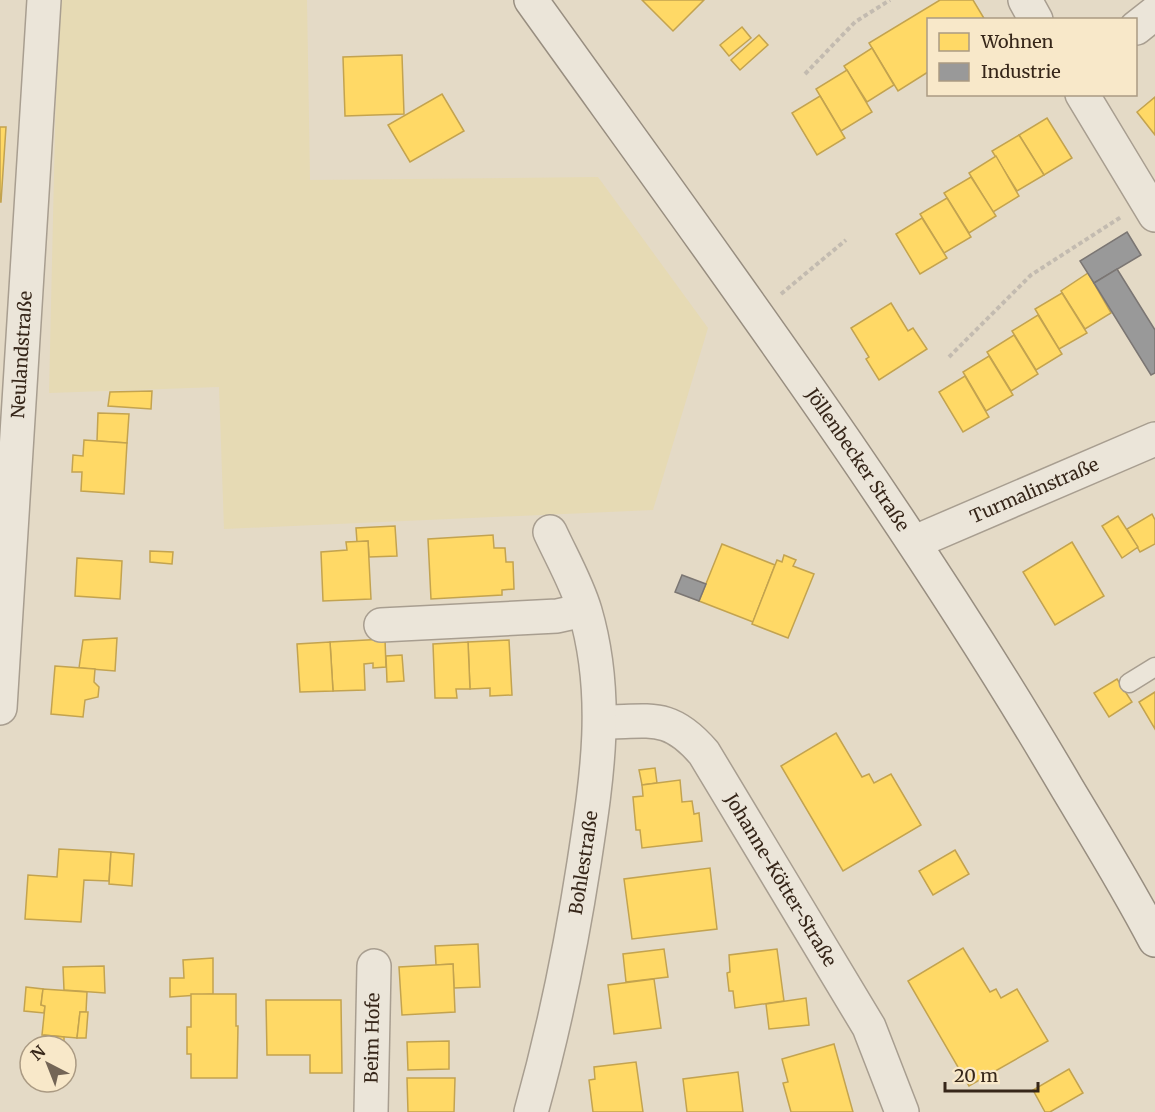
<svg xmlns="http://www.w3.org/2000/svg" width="1155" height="1112" font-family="Merriweather,serif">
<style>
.farmland{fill:#e6dab4}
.homes{fill:#ffd966;stroke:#c3a34f;stroke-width:1.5}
.industry{fill:#999;stroke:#7b7673;stroke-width:1.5}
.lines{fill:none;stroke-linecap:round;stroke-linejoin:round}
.lane-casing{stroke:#a89e90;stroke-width:21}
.street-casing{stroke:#a89e90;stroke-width:36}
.secondary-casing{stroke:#988e80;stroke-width:36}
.path{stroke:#c3bbb0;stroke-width:4;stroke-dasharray:4.5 3;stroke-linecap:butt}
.lane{stroke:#ebe5d9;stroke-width:18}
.street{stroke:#ebe5d9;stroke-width:33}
.secondary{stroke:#ebe5d9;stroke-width:33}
.labels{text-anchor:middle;stroke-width:6;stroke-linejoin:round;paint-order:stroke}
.street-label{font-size:18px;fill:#362619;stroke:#f8e8c9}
</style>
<rect width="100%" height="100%" fill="#e4dac6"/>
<!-- farmland -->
<polygon class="farmland" points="58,0 307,0 310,180 598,177 708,328 653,510 224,529 219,387 49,393"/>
<!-- homes -->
<g class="homes">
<polygon points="642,0 704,0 673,31"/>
<polygon points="940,0 973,0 985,20 928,20 928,72 898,91 869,43"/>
<polygon points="742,27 751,38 729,56 720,45"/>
<polygon points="759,35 768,45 740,70 731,60"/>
<polygon points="872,48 894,85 867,102 844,66"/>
<polygon points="402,55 404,114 345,116 343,57"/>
<polygon points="847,70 872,112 841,131 816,89"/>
<polygon points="442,94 464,131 410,162 388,125"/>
<polygon points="820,96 845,138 817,155 792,113"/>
<polygon points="1155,97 1155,135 1137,112"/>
<polygon points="1047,118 1072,158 1044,175 1019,135"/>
<polygon points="0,127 6,127 1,202 0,202"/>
<polygon points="1019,135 1044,175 1017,191 992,151"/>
<polygon points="996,156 1019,196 993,212 969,173"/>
<polygon points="971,177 996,216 969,233 944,193"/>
<polygon points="947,198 971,237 944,253 920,214"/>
<polygon points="922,218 947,258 920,274 896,234"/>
<polygon points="1088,273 1111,313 1085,329 1061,291"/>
<polygon points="1062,293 1087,333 1059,349 1035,309"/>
<polygon points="891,303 908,331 913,328 927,349 879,380 866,359 869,357 851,328"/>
<polygon points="1038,315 1062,354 1036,370 1012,331"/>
<polygon points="1014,335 1038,374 1011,391 987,352"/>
<polygon points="989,356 1013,395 986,411 963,372"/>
<polygon points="965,376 989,417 963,432 939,392"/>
<polygon points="152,391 151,409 108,406 110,392"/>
<polygon points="98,413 129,414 127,443 97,441"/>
<polygon points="84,440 127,443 124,494 81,491 82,472 72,472 73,455 83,456"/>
<polygon points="1152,514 1155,520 1155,544 1140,552 1127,529"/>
<polygon points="1118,516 1138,547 1122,558 1102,526"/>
<polygon points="395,526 397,556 369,557 368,541 357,542 356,528"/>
<polygon points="493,535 494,548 505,548 506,562 513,562 514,589 502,590 502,595 431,599 428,539"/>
<polygon points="368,541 371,599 323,601 321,552 347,550 346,542"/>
<polygon points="1072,542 1104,596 1055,625 1023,572"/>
<polygon points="722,544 775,565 753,622 699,601"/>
<polygon points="150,551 173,552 172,564 150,562"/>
<polygon points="784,555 796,560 793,566 814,574 788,638 752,624 777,560 782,562"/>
<polygon points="77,558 122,561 120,599 75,596"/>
<polygon points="117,638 115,671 79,668 83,640"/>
<polygon points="385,639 386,667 373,668 373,663 364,664 365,690 333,691 330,642"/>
<polygon points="509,640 512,695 490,696 490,688 470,689 468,642"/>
<polygon points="330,642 333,691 300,692 297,644"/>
<polygon points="468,642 470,689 456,689 457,698 435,698 433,644"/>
<polygon points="402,655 404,681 387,682 386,656"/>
<polygon points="55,666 95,669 94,682 99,687 98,697 85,700 83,717 51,714"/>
<polygon points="1117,679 1132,702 1109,717 1094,693"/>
<polygon points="1155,692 1155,729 1139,702"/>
<polygon points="836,733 862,777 869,774 874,783 891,774 921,825 843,871 781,766"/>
<polygon points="655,768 657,783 642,785 639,770"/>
<polygon points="680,780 682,802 692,801 694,814 699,813 702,841 642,848 640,830 636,830 633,797 643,796 642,785"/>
<polygon points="59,849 111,852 109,881 84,880 81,922 25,919 28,875 57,877"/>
<polygon points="955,850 969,874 933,895 919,871"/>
<polygon points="111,852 134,854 132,886 109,884"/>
<polygon points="710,868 717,929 632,939 624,879"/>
<polygon points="478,944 480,987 454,988 453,964 436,965 435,946"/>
<polygon points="963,948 990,992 996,989 1001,998 1017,989 1048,1041 969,1086 908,981"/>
<polygon points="664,949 668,977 626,982 623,954"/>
<polygon points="777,949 784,1001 735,1008 733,991 729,991 727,973 730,972 729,955"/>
<polygon points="213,958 213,994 170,997 170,978 184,978 183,960"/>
<polygon points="453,964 455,1012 402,1015 399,967"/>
<polygon points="104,966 105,993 64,990 63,967"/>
<polygon points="654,979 661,1028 614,1034 608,985"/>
<polygon points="26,987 43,989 41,1005 45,1006 44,1013 24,1011"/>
<polygon points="43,989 87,992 86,1012 80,1012 77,1038 42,1035 45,1006 41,1005"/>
<polygon points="191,994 236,994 236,1026 238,1026 237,1078 191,1078 191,1054 187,1054 187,1027 191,1027"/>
<polygon points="806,998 809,1025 769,1029 766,1004"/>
<polygon points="266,1000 341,1000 342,1073 310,1073 310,1055 267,1055"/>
<polygon points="80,1012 88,1012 86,1038 77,1038"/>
<polygon points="44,1035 64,1037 64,1046 43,1046"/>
<polygon points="449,1041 449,1069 408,1070 407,1042"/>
<polygon points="834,1044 853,1112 791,1112 783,1083 788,1082 782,1059"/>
<polygon points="636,1062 643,1112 593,1112 589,1080 595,1079 594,1067"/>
<polygon points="1069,1069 1083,1093 1050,1112 1045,1112 1033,1090"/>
<polygon points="738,1072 743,1112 687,1112 683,1079"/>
<polygon points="407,1078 455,1078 454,1112 408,1112"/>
</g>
<!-- industry -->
<g class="industry">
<polygon points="1127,232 1141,255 1094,283 1080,261"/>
<polygon points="1117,269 1155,330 1155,373 1151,375 1094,283"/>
<polygon points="682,575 706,584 699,601 675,592"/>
</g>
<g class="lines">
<defs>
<polyline id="lane" points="1129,683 1155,667"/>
<g id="street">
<polyline points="1025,0 1036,20"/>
<polyline points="1136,28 1155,13"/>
<polyline points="1082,94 1155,215"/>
<path id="s1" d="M915,542L1155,439"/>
<polyline points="381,625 557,616 584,610"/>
<path id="s2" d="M0,708L44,0"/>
<path id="s3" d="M601,722C650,722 669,712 704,753L869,1027L902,1112"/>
<path id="s4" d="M371,1112L374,966"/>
<path id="s5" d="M531,1112C554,1030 571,947 584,863C597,778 610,696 585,611C577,584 562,558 550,532"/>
</g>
<g id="secondary">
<path id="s6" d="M531,0C716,258 906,513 1067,788C1097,838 1128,888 1155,940"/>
</g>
</defs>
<!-- lane casing -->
<use href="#lane" class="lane-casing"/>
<!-- street casing -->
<use href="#street" class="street-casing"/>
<!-- secondary casing -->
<use href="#secondary" class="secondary-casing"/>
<!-- path -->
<g class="path">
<polyline points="805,74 855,22 890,0"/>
<polyline points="781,294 846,240"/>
<polyline points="949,357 1031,275 1121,217"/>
</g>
<!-- lane -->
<use href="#lane" class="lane"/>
<!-- street -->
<use href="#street" class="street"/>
<!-- secondary -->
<use href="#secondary" class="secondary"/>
</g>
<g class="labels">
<!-- street labels -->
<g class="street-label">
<text dy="6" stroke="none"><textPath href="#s2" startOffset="354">Neulandstraße</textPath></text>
<text dy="6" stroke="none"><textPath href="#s6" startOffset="564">Jöllenbecker Straße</textPath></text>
<text dy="6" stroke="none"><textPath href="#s1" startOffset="130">Turmalinstraße</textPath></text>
<text dy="6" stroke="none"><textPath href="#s5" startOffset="255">Bohlestraße</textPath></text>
<text dy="6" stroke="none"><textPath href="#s3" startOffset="262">Johanne-Kötter-Straße</textPath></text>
<text dy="6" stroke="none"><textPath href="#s4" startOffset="74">Beim Hofe</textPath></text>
</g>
</g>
<!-- legend -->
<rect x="927" y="18" width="210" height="78" fill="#f8e8c9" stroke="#aa9a83" stroke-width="1.5"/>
<rect x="939" y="33" width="30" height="18" fill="#ffd966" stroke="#aa9a83" stroke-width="1.5"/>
<text x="981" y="48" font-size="18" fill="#362619">Wohnen</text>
<rect x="939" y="63" width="30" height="18" fill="#999999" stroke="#aa9a83" stroke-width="1.5"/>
<text x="981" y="78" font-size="18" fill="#362619">Industrie</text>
<!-- north arrow -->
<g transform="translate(48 1064) rotate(318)"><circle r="28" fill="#f8e8c9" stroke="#aa9a83" stroke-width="1.5"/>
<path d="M0-4.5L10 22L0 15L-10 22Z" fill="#736556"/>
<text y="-9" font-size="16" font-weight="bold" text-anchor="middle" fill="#362619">N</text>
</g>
<!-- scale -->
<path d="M945 1082v9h93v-9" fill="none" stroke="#362619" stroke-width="3"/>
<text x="954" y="1082" font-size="18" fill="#362619" stroke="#f8e8c9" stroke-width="4.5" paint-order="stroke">20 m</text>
</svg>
